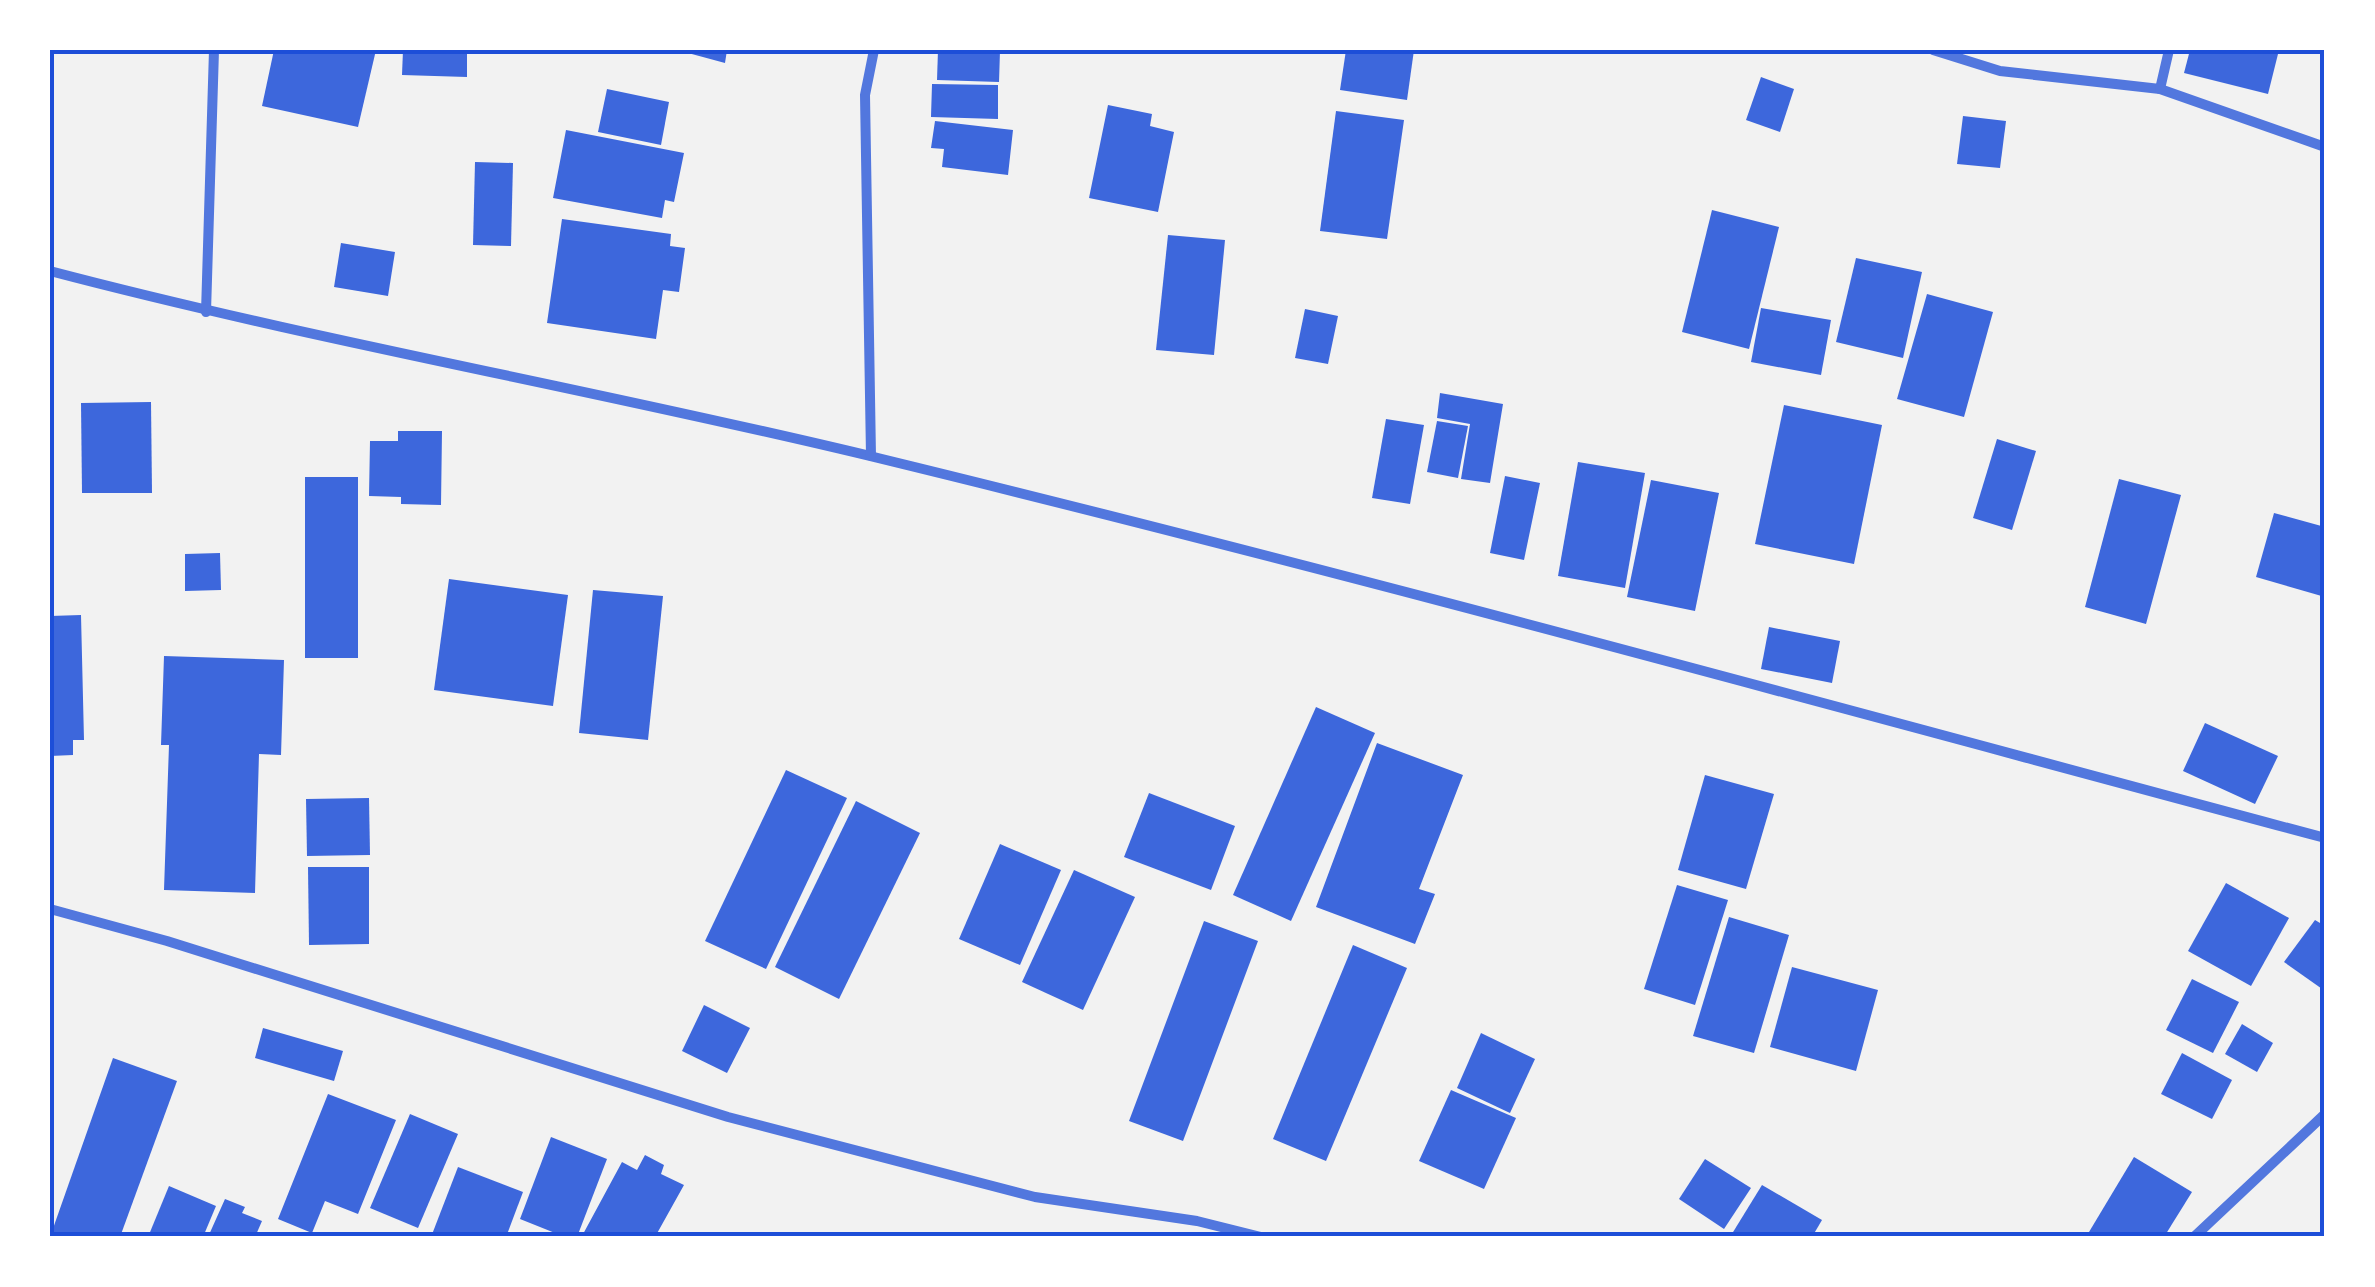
<svg xmlns="http://www.w3.org/2000/svg" width="2375" height="1287" font-family="'Open Sans',sans-serif">
<style>
.building{fill:#3d67dc}
.lines{fill:none;stroke-linecap:round;stroke-linejoin:round}
.minor{stroke:#5277de;stroke-width:10}
.neatline{fill:none;stroke:#1d4ed8;stroke-width:4}
</style>
<rect width="100%" height="100%" fill="#f2f2f2"/>
<!-- building -->
<g class="building">
<polygon points="274,50 376,50 358,127 262,106"/>
<polygon points="403,50 467,50 467,77 402,75"/>
<polygon points="677,50 727,50 725,63"/>
<polygon points="938,50 1000,50 999,82 937,80"/>
<polygon points="1346,50 1414,50 1407,100 1340,90"/>
<polygon points="2190,50 2279,50 2268,94 2184,73"/>
<polygon points="1761,77 1794,89 1780,132 1746,120"/>
<polygon points="932,84 998,85 998,119 931,117"/>
<polygon points="607,89 669,102 661,145 598,132"/>
<polygon points="1108,105 1152,114 1150,126 1174,132 1158,212 1089,198"/>
<polygon points="1336,111 1404,120 1387,239 1320,231"/>
<polygon points="1963,116 2006,121 2000,168 1957,164"/>
<polygon points="935,121 1013,130 1008,175 942,167 944,149 931,148"/>
<polygon points="566,130 684,153 674,202 665,200 662,218 553,198"/>
<polygon points="475,162 513,163 511,246 473,245"/>
<polygon points="1712,210 1779,227 1749,349 1682,332"/>
<polygon points="562,219 671,234 670,246 685,248 679,292 663,290 656,339 547,323"/>
<polygon points="1168,235 1225,240 1214,355 1156,350"/>
<polygon points="341,243 395,252 388,296 334,287"/>
<polygon points="1856,258 1922,272 1903,358 1836,342"/>
<polygon points="1927,294 1993,312 1964,417 1897,399"/>
<polygon points="1761,308 1831,320 1821,375 1751,362"/>
<polygon points="1305,309 1338,316 1328,364 1295,358"/>
<polygon points="1440,393 1503,404 1490,483 1461,479 1470,424 1437,418"/>
<polygon points="151,402 152,493 82,493 81,403"/>
<polygon points="1784,405 1882,425 1854,564 1755,544"/>
<polygon points="1386,419 1424,425 1410,504 1372,498"/>
<polygon points="1437,421 1468,426 1458,478 1427,472"/>
<polygon points="398,431 442,431 441,505 401,504 401,497 369,496 370,441 398,441"/>
<polygon points="1997,439 2036,451 2012,530 1973,518"/>
<polygon points="1578,462 1645,473 1625,588 1558,576"/>
<polygon points="1505,476 1540,483 1524,560 1490,553"/>
<rect x="305" y="477" width="53" height="181"/>
<polygon points="2119,479 2181,495 2146,624 2085,607"/>
<polygon points="1651,480 1719,493 1695,611 1627,597"/>
<polygon points="2274,513 2325,527 2325,597 2256,577"/>
<polygon points="220,553 221,590 185,591 185,554"/>
<polygon points="449,579 568,595 553,706 434,690"/>
<polygon points="593,590 663,596 648,740 579,733"/>
<polygon points="81,615 84,740 73,740 73,755 50,756 50,616"/>
<polygon points="1769,627 1840,641 1832,683 1761,669"/>
<polygon points="164,656 284,660 281,755 259,754 255,893 164,890 169,745 161,745"/>
<polygon points="1316,707 1375,733 1291,921 1233,895"/>
<polygon points="2205,723 2278,756 2255,804 2183,771"/>
<polygon points="1377,743 1463,775 1419,889 1435,894 1415,944 1316,907"/>
<polygon points="786,770 847,798 766,969 705,941"/>
<polygon points="1705,775 1774,794 1746,889 1678,870"/>
<polygon points="1149,793 1235,826 1211,890 1124,857"/>
<polygon points="369,798 370,855 307,856 306,799"/>
<polygon points="856,801 920,833 839,999 775,967"/>
<polygon points="1000,844 1061,870 1020,965 959,939"/>
<polygon points="308,867 369,867 369,944 309,945"/>
<polygon points="1074,870 1135,897 1083,1010 1022,982"/>
<polygon points="2226,883 2289,918 2251,986 2188,951"/>
<polygon points="1677,885 1728,900 1695,1005 1644,989"/>
<polygon points="1729,917 1789,935 1754,1053 1693,1036"/>
<polygon points="2315,920 2325,926 2325,991 2284,962"/>
<polygon points="1204,921 1258,941 1183,1141 1129,1121"/>
<polygon points="1353,945 1407,968 1326,1161 1273,1139"/>
<polygon points="1792,967 1878,990 1856,1071 1770,1047"/>
<polygon points="2192,979 2239,1002 2213,1053 2166,1030"/>
<polygon points="704,1005 750,1028 727,1073 682,1051"/>
<polygon points="2242,1024 2273,1043 2257,1072 2225,1054"/>
<polygon points="263,1028 343,1051 334,1081 255,1058"/>
<polygon points="1481,1033 1535,1059 1510,1113 1457,1088"/>
<polygon points="2182,1053 2232,1080 2212,1119 2161,1094"/>
<polygon points="113,1058 177,1081 120,1237 50,1237"/>
<polygon points="1451,1090 1516,1118 1484,1189 1419,1161"/>
<polygon points="328,1094 396,1120 358,1214 325,1201 312,1233 278,1219"/>
<polygon points="410,1114 458,1134 418,1228 370,1208"/>
<polygon points="551,1137 607,1159 577,1237 565,1237 520,1219"/>
<polygon points="645,1155 664,1165 661,1174 684,1185 655,1237 582,1236 622,1162 637,1170"/>
<polygon points="2134,1157 2192,1192 2164,1237 2086,1237"/>
<polygon points="1705,1159 1751,1188 1724,1229 1679,1199"/>
<polygon points="458,1167 523,1192 506,1237 431,1237"/>
<polygon points="1762,1185 1822,1220 1812,1237 1730,1237"/>
<polygon points="169,1186 216,1206 203,1237 148,1237"/>
<polygon points="225,1199 245,1207 242,1213 262,1221 255,1237 208,1237"/>
</g>
<g class="lines">
<!-- minor -->
<g class="minor">
<polyline points="1933,50 2000,71 2160,89 2325,147"/>
<polyline points="2160,89 2169,50"/>
<path d="M50,271C324,343 603,391 878,458C1362,576 1843,709 2325,838"/>
<polyline points="206,312 214,50"/>
<polyline points="871,456 865,95 874,50"/>
<polyline points="50,909 167,941 728,1117 1035,1197 1197,1221 1261,1237"/>
<polyline points="2194,1237 2325,1114"/>
</g>
</g>
<!-- border -->
<rect width="2375" height="1287" fill="none" stroke="#ffffff" stroke-width="105"/>
<rect x="52" y="52" width="2270" height="1182" class="neatline"/>
</svg>
